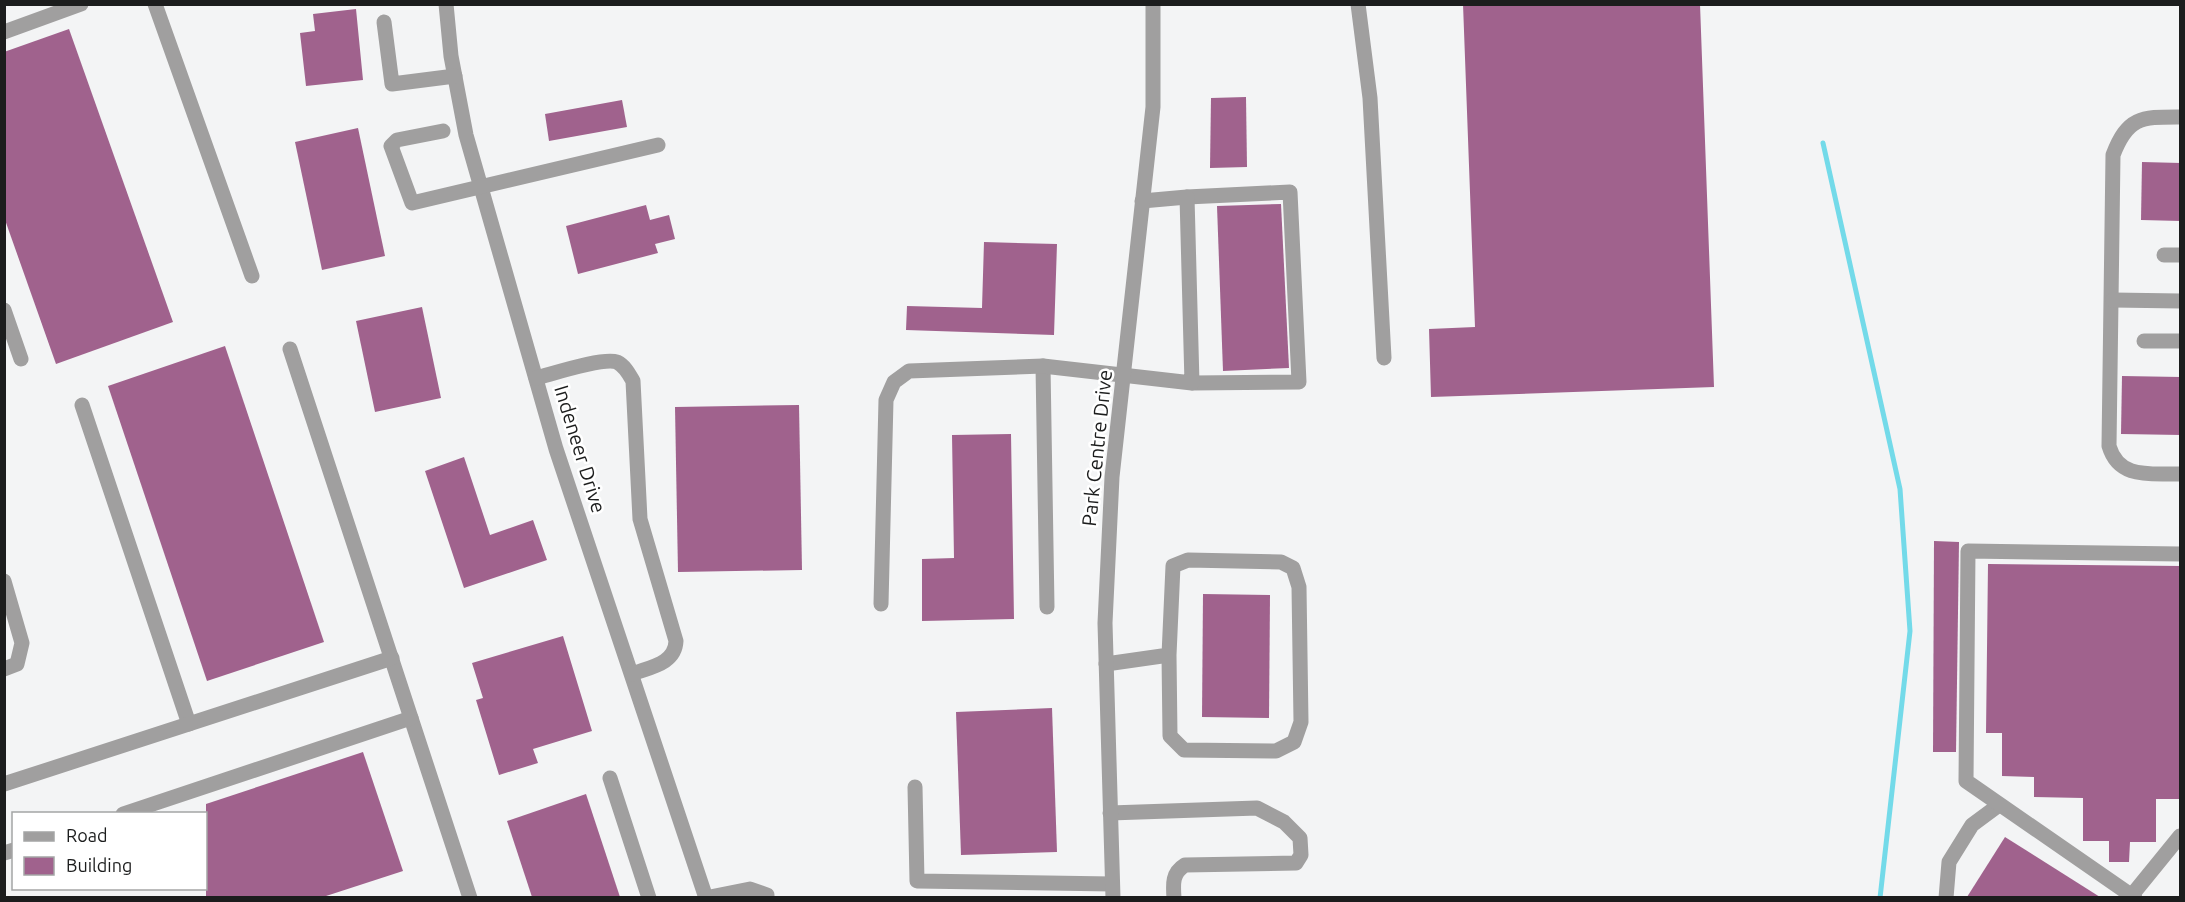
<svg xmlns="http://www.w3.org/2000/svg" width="2185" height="902" font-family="Ubuntu,sans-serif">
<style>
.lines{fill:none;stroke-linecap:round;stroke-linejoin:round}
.stream{stroke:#73dae9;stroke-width:5}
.building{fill:#a0628d}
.minor{stroke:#a09f9f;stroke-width:15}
.labels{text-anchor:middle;stroke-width:5;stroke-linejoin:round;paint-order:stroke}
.street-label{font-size:20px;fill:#1c1d1d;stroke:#fff}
</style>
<rect width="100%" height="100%" fill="#f3f4f5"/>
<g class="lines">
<!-- stream -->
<polyline class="stream" points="1823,143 1900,489 1910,631 1880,898"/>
</g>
<!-- building -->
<g class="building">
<polygon points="1463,4 1700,4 1714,387 1431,397 1429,329 1475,327"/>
<polygon points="356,9 363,80 306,86 300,33 315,31 313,14"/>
<polygon points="69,29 173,322 56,364 4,217 4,52"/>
<polygon points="1246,97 1247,167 1210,168 1211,98"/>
<polygon points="622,100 627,127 549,141 545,114"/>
<polygon points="358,128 385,256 322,270 295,142"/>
<polygon points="2142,162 2181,163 2181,221 2141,220"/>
<polygon points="1281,204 1289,368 1223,371 1217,206"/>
<polygon points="646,205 650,220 669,215 675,239 655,244 658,253 578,274 566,226"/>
<polygon points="984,242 1057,244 1054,335 906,330 907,306 982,308"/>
<polygon points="422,307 441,398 375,412 356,321"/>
<polygon points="225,346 324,642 207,681 108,386"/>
<polygon points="2122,376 2181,377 2181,435 2121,434"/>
<polygon points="799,405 802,570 678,572 675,407"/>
<polygon points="1011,434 1014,619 922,621 922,559 954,558 952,435"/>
<polygon points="464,457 490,535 533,520 547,560 464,588 425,471"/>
<polygon points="1934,541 1959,542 1956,752 1933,752"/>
<polygon points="1988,564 2181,566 2181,799 2156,799 2156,842 2130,842 2129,862 2109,862 2109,841 2083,841 2083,798 2034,797 2034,777 2002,776 2002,733 1986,733"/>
<polygon points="1203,594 1270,595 1269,718 1202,717"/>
<polygon points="563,636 592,731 533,749 538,763 499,775 476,700 483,698 472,663"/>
<polygon points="1052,708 1057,852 961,855 956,712"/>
<polygon points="363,752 403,871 323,897 206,897 206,804"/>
<polygon points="586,794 620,897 532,897 507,821"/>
<polygon points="2005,837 2100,897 1967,897"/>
</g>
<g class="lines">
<!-- minor -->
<g class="minor">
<polyline points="155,4 252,276"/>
<polyline points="446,4 451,56 466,135 556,449 706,898"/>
<polyline points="1358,4 1370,98 1384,358"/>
<polyline points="384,22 392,84 455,76"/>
<polyline points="4,32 81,4"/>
<path d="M2180,117C2142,117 2128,116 2113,155L2109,446C2119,480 2151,473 2180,474"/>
<polyline points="443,131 397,140 391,146 412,203 658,145"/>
<polyline points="1187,197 1290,192 1299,382 1192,383"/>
<polyline points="2164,255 2180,255"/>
<polyline points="2113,300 2180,301"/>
<polyline points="4,310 21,359"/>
<polyline points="2144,341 2180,341"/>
<polyline points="290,349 470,898"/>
<polyline points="1043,366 1047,607"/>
<path d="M536,378C552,374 603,357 617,362C625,366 629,374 633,381L640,519L676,641C675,664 650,667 632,674"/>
<polyline points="82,405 189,724"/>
<polyline points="4,581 22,643 17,664 4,669"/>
<polyline points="881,604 886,400 894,382 909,371 1043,366 1192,383 1187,197 1142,201"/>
<polyline points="1106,664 1169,655 1170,736 1184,750 1276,751 1294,742 1301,722 1299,587 1293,568 1281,562 1188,560 1173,566 1169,655"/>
<polyline points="610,778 649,898"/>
<polyline points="4,784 392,658"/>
<polyline points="915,787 917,881 1112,884"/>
<path d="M1110,813L1257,808L1284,822L1300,838L1301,855L1296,863L1185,865C1172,873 1173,884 1174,898"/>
<polyline points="123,814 411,718"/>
<polyline points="4,853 14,850"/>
<polyline points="2132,895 2180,836"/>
<polyline points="705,898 750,889 767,895 767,898"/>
<polyline points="1113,898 1105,623 1112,477 1153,107 1153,4"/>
<polyline points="1946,898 1949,862 1972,825 1999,805"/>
<polyline points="2135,898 1966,781 1968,551 2180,554"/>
</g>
</g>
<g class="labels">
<!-- street labels -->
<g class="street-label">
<text transform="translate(1097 448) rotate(-84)" y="7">Park Centre Drive</text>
<text transform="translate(580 449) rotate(73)" y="7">Indeneer Drive</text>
</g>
</g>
<!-- border -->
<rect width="2185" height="902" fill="none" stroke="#1c1d1d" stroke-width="12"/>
<!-- legend -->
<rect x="12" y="812" width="195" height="78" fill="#ffffff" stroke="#a4a5a5" stroke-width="1.5"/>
<rect x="24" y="832" width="30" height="9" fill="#a09f9f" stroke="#a4a5a5" stroke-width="1.5"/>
<text x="66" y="842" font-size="18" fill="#1c1d1d">Road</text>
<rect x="24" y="857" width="30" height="18" fill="#a0628d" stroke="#a4a5a5" stroke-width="1.5"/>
<text x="66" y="872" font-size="18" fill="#1c1d1d">Building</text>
</svg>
